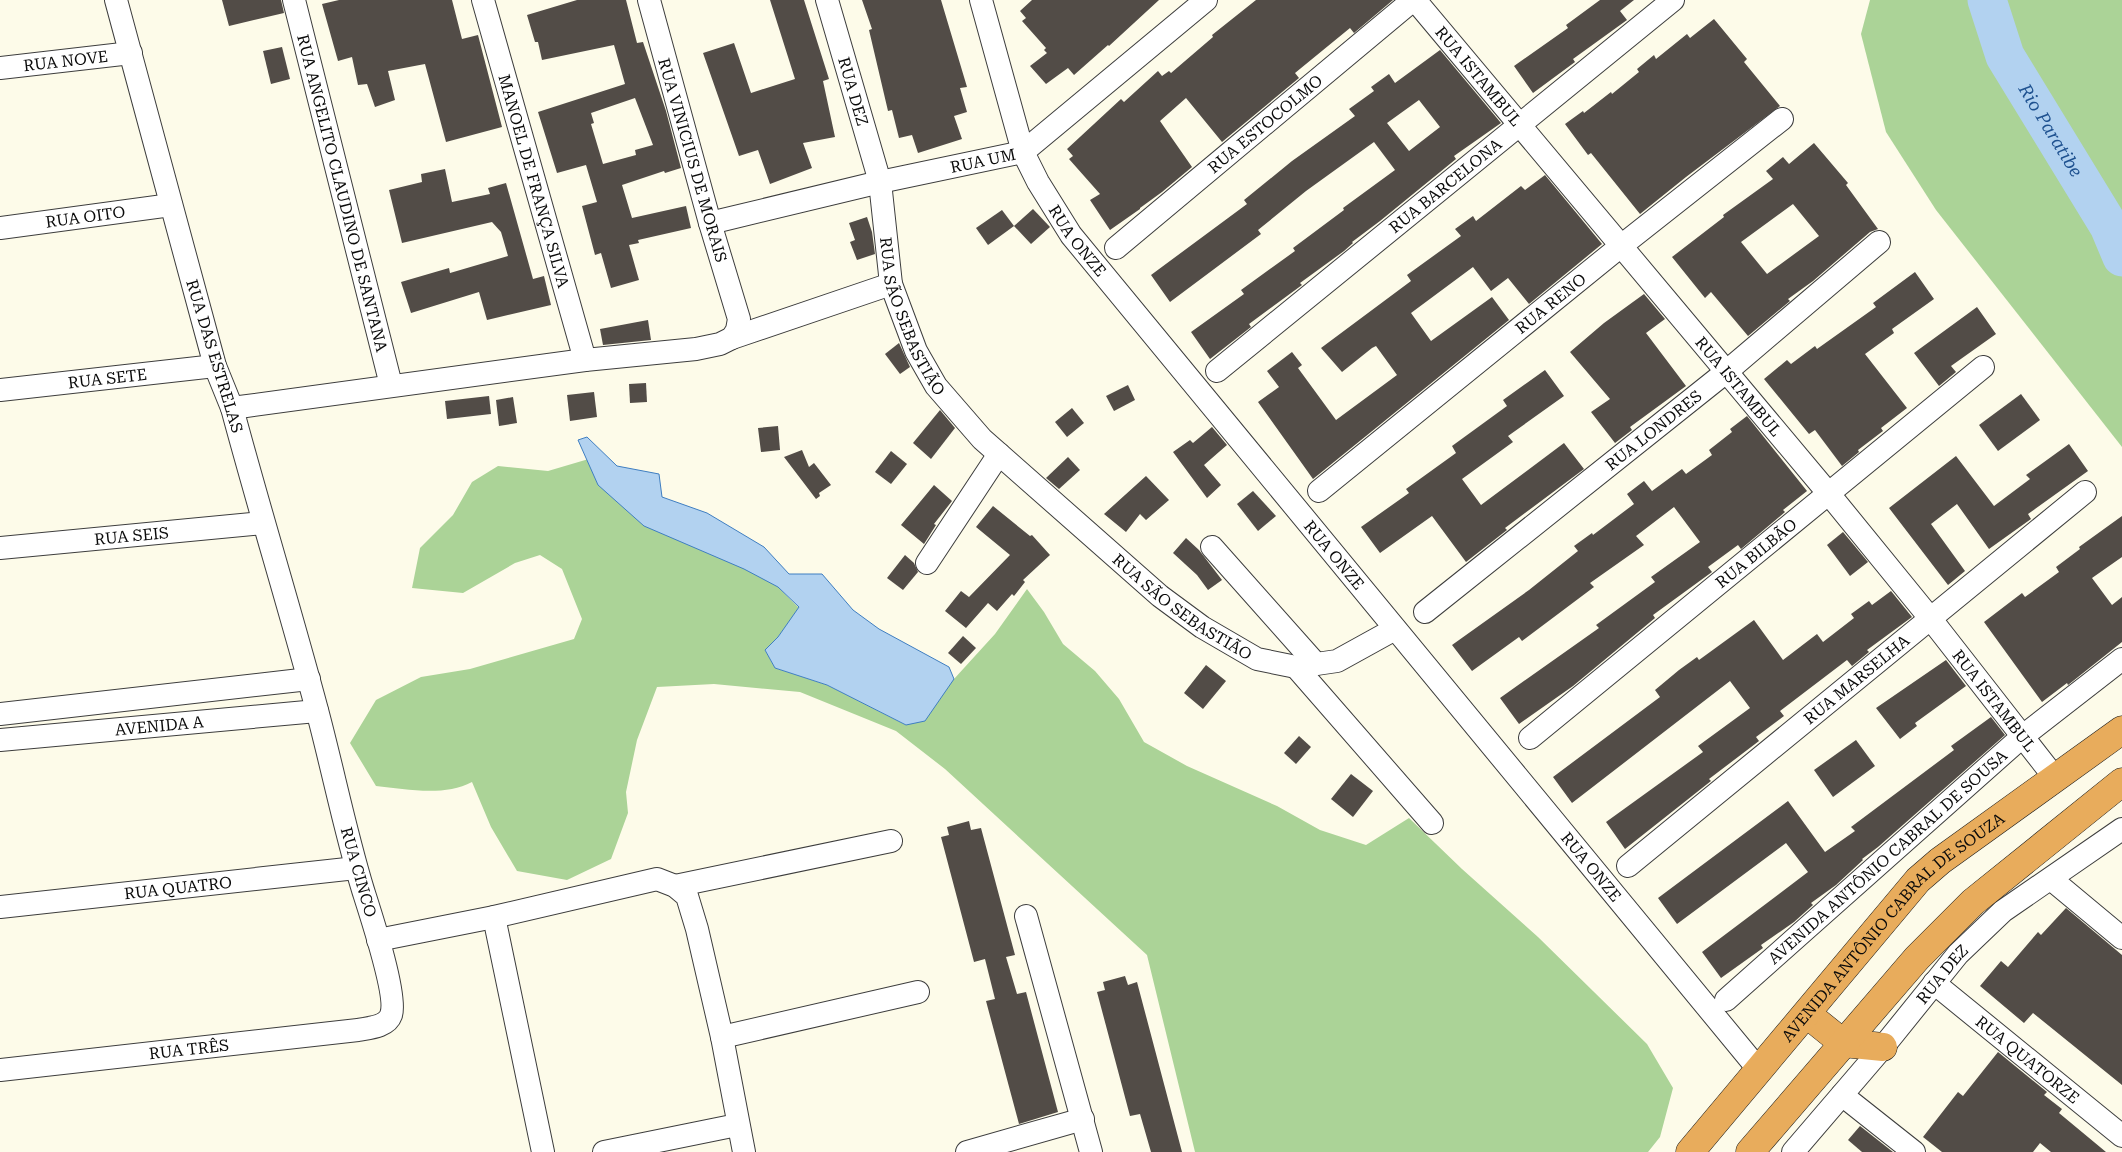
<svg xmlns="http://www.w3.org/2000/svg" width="2122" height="1152" font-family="'Roboto Serif',serif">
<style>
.forest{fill:#abd397}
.water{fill:#b2d2f0;stroke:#3f7ec1}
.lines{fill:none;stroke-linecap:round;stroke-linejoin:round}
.river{stroke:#b2d2f0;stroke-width:39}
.building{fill:#524c47;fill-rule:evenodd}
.minor-casing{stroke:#3d3d3d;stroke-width:24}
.highway-casing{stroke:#1b1b1b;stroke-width:29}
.minor{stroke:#fff;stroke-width:22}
.highway{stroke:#e8ac5c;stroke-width:28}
.labels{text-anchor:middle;stroke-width:5;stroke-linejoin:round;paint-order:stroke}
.street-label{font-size:16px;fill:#0a0a0a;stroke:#fff}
.water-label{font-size:18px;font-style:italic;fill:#1f5290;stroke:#fff}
</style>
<rect width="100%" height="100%" fill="#fdfbe9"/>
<!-- forest -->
<g class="forest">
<polygon points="1870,0 2122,0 2122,447 1936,210 1886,132 1861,34"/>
<path d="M592,458L778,587L799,608L778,637L765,650L775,668L827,685L906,725L954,679L995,634L1027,589L1044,612L1063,644L1095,671L1119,699L1144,742L1187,766L1277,806L1320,830L1366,845L1409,818L1462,869L1538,937L1647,1044L1673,1088L1660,1137L1648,1152H1195L1147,955L945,769L896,731L800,692L714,684L657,687L637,740L626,792L628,813L611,859L567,880L517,871L491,827L472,782C444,797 406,789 376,786L350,743L376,700L421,677L470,669L574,639L582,619L562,569L540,555L515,563L463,593L412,588L420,548L453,515L472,482L498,466L548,471Z"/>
</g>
<!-- water -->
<polygon class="water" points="587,437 617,466 659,474 662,497 707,513 764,547 789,574 822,574 853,610 879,629 949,667 954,679 925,721 906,725 827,685 775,668 765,650 778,637 799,607 778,587 744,569 644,526 598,485 578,440"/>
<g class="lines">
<!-- river -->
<path class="river" id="s1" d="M1987,0L2005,56L2109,226L2122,257"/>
</g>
<!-- building -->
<g class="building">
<polygon points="222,0 281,0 284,13 229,26"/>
<polygon points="339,0 452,0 462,39 478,35 502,127 446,142 425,64 388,71 395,100 375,107 367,84 358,85 352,57 338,61 322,4"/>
<path d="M577,0H626L637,43L643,42L666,111L681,168L665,173L664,171L622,185L632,218L686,206L691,228L638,240L639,243L629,245L639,280L611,288L601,253L595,255L582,206L597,202L586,165L557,173L538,112L625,84L614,45L542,60L538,42H535L527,15ZM635,98L653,145L635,150L636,155L603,164L591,124L594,123L591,113Z"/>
<polygon points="770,0 804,0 829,79 823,81 835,137 803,143 812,168 770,184 758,150 739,156 703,53 734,43 751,93 795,79"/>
<polygon points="862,0 941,0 967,87 960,88 967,112 954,116 962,139 918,153 912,135 899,138 892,110 888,111 869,30 872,29"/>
<polygon points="1032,0 1159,0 1109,46 1108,45 1074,75 1068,68 1046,84 1030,66 1047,53 1044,50 1046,48 1022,21 1026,18 1020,11"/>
<polygon points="1256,0 1393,0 1354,33 1350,28 1295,73 1299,78 1222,142 1186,98 1160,121 1192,167 1162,192 1140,208 1140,209 1110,230 1090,200 1100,194 1069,159 1073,156 1067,149 1121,99 1124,102 1158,71 1162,76 1169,71 1171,73 1213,37 1212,35"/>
<polygon points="1600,0 1634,0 1620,11 1627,20 1573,59 1575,62 1533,93 1514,66 1568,28 1566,25"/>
<polygon points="1714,19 1747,59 1744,62 1780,106 1686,177 1640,214 1591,153 1588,155 1565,124 1583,111 1584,113 1611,92 1612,94 1639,72 1637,69 1654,55 1656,59 1687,34 1690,38"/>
<polygon points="282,47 290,79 271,84 263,51"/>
<path d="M1440,50L1501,123L1454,156L1456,159L1380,221L1352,242L1353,243L1344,251L1300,283L1302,285L1249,324L1251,327L1210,359L1191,332L1244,294L1241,290L1295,251L1293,248L1344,210L1343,208L1395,170L1374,142L1306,191L1258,230L1261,234L1170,302L1151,275L1247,204L1244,200L1292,161L1355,116L1349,109L1374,91L1371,87L1389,74L1395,83ZM1419,100L1440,127L1409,151L1387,123Z"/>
<path d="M1814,143L1848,183L1846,185L1878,229L1870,232L1813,281L1788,299L1790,301L1748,336L1711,292L1705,298L1672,257L1724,217L1723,215L1773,179L1766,171L1783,157L1789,164ZM1793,204L1819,236L1767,274L1741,242Z"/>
<polygon points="445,169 452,202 490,194 488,188 506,183 533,279 544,276 551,305 487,320 479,292 411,313 401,282 449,268 450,273 508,256 501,232 492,222 402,243 389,190 422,182 421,174"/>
<polygon points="1545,175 1602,244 1529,304 1508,278 1491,291 1473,267 1411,313 1431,341 1492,297 1509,320 1313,479 1258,402 1279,387 1267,371 1292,352 1302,365 1298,368 1336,420 1397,375 1376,346 1372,348 1342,372 1321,348 1411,281 1407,275 1461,236 1455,229 1473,216 1476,221 1521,186 1525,190"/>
<polygon points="1033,209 1050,227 1031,244 1014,226"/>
<polygon points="1002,210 1014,226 988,245 976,228"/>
<polygon points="867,217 872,232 875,254 857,260 850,242 855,240 849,223"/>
<polygon points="1915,272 1934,299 1892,329 1894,333 1865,354 1907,408 1881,428 1883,431 1858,450 1859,452 1842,466 1815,430 1809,434 1764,379 1787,360 1791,364 1815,346 1817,349 1876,307 1873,303"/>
<polygon points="1644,294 1665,319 1646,333 1686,386 1630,427 1632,430 1615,443 1591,412 1610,399 1570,352 1604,323"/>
<polygon points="1977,307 1996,334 1951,366 1956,372 1939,386 1914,353"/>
<polygon points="648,320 651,340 603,345 600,329"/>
<polygon points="899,343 910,367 900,374 885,354"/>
<polygon points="1545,370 1564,396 1508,436 1513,442 1462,479 1481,505 1564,443 1584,469 1505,528 1507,530 1466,562 1432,516 1380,553 1361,527 1409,493 1406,489 1456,453 1452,446 1507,406 1503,400"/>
<polygon points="646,383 647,402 630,403 629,384"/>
<polygon points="1128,385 1135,400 1114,411 1106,396"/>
<polygon points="594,392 597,417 570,421 567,395"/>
<polygon points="2021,394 2040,420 1998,451 1979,425"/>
<polygon points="489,396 491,414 447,419 445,401"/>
<polygon points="513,397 517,423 499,426 496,400"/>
<polygon points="1072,408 1084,423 1067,437 1055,422"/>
<polygon points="940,410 955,428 931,459 913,443"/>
<polygon points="1747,416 1807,491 1783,510 1785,512 1741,549 1738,545 1708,567 1712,572 1653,615 1655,618 1573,686 1519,724 1500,698 1599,628 1596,625 1655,582 1651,577 1700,542 1674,507 1636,536 1644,545 1590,583 1594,587 1522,641 1519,637 1472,671 1452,645 1529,590 1578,551 1574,546 1592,533 1593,535 1634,504 1627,494 1644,481 1652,491 1682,469 1686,474 1712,455 1709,450 1732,432 1730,429"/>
<polygon points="778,426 780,450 761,452 758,428"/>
<polygon points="1212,427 1227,445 1204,465 1221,485 1207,498 1173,452 1190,440 1193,443"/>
<polygon points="2069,444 2088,471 2028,514 2031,519 1989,549 1957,504 1931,524 1965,571 1948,585 1889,508 1956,456 1994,506 2030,479 2026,475"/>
<polygon points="802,450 809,467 814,463 831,485 819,493 820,496 816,499 784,457"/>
<polygon points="891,451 907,464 891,484 875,472"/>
<polygon points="1068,457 1080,470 1059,489 1046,478"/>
<polygon points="1146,476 1169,500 1146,520 1140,514 1126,532 1104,514"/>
<polygon points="934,485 952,501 934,524 936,525 924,544 901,525"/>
<polygon points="1253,491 1276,516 1258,531 1237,504"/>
<polygon points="993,506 1030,536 1032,535 1050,555 1023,580 1025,582 1014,596 1012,594 997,611 988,603 966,628 945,611 961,591 969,597 1010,555 976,527"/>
<polygon points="2122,516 2122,557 2092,578 2112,605 2122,597 2122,642 2068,685 2067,683 2042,702 1984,622 2022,593 2025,597 2059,572 2056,567 2080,549 2079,547"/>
<polygon points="1843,532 1868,562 1850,576 1827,545"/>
<polygon points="1186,538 1199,550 1222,580 1208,590 1197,575 1173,553"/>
<polygon points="905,555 914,563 918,572 903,590 887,578"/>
<polygon points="1891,591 1912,617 1867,650 1869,652 1852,666 1847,660 1780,711 1784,716 1756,737 1759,741 1709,779 1711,781 1625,849 1606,822 1703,752 1698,746 1750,708 1730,681 1572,803 1553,777 1660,697 1655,690 1679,670 1697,657 1699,660 1754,620 1783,660 1817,634 1823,642 1854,618 1851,614 1869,601 1872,605"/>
<polygon points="963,636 976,648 961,664 948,653"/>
<polygon points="1946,660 1966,686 1915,723 1917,726 1900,739 1876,708"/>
<polygon points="1206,665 1226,681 1203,709 1184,693"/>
<polygon points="1991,717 2005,735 1878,847 1862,859 1863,860 1836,885 1811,903 1813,905 1794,922 1761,945 1763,948 1721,978 1702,952 1808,872 1786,843 1677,924 1658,898 1788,801 1825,852 1855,831 1851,827 1954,750 1951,746"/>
<polygon points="1299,736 1311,747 1296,764 1284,753"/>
<polygon points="1856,740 1875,766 1833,797 1814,770"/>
<polygon points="1351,774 1373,791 1353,817 1331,799"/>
<polygon points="969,821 971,830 981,828 1015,955 1006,957 1017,994 1026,992 1058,1112 1019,1124 986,1001 995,999 985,959 974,962 941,837 949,835 947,827"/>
<polygon points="2066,908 2122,955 2122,1085 2033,1013 2024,1023 1980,986 2001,961 2008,967 2038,932 2041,935"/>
<polygon points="1125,976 1128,985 1137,982 1182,1152 1151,1152 1140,1114 1130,1116 1097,992 1105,990 1103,982"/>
<polygon points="1998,1052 2047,1092 2044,1095 2062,1109 2059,1113 2106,1152 2051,1152 2040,1143 2033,1152 1942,1152 1923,1137 1958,1092 1963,1096"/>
<polygon points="1860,1126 1893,1152 1862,1152 1848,1140"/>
</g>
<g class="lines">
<defs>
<g id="minor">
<path id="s2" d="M294,0L391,385"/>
<path id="s3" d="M483,0L585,360"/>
<path id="s4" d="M827,0L880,182L891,284L916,351L936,386L982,439L1160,596L1202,627L1257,659L1296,667L1337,661L1395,629"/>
<path id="s5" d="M981,0L1023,152L1038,182L1071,235L1759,1070"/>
<path id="s6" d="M1415,0L1829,494L1930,618L2055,778"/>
<path id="s7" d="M0,68L131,53"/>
<path id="s8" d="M710,223L880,182L1023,152L1206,0"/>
<path id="s9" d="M0,228L171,205"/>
<path id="s10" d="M1116,248L1413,0"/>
<polyline points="732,338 891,284"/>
<path id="s11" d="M1217,371L1673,0"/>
<path id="s12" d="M0,390L215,366"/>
<polyline points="232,408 585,360 696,349 720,344 732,338 737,330 739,319 710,223 649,0"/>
<path id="s13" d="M1319,491L1621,246L1782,119"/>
<polyline points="1212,547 1316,664"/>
<path id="s14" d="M0,548L263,523"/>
<polyline points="927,563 999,454"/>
<path id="s15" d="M1425,612L1726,372L1879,242"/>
<polyline points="1296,667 1432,823"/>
<polyline points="0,714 309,679"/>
<path id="s16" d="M1530,738L1983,367"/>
<path id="s17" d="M0,740L317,711"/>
<path id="s18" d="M1628,866L2085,492"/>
<polyline points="2051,879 2122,938"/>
<polyline points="675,886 891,841"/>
<path id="s19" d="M0,907L356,868"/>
<polyline points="1026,916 1091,1152"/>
<polyline points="494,917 543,1152"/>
<polyline points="378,940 494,917 657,879 675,886 687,896 697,929 722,1037 744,1152"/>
<path id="s20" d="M1934,983L2122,1136"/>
<path id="s21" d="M1726,1000L2023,736L2122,659"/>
<polyline points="722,1037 918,992"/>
<path id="s22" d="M0,1070L358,1030C368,1028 387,1027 391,1015C398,997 370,912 363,890C345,831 333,770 317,710C290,609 259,509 232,408L215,366L116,0"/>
<polyline points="1842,1095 1914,1152"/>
<polyline points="604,1152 737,1125"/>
<polyline points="967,1152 1083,1119"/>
<path id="s23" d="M1793,1152L1883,1047L1958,954L2003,911L2122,829"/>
</g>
<g id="highway">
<polyline points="1807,1014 1843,1043 1883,1047"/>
<path id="s24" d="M1690,1152L1918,880L1940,861L2122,730"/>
<polyline points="1750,1152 1917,958 1973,902 2122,782"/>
</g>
</defs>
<!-- minor casing -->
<use href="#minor" class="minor-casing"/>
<!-- highway casing -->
<use href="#highway" class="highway-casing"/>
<!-- minor -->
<use href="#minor" class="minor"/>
<!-- highway -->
<use href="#highway" class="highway"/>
</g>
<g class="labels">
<!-- street labels -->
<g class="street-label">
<text dy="6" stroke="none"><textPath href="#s7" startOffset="66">RUA NOVE</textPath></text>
<text dy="6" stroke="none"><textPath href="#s6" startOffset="99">RUA ISTAMBUL</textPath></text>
<text dy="6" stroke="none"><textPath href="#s4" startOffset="95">RUA DEZ</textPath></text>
<text dy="6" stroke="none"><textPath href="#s10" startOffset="194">RUA ESTOCOLMO</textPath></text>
<text transform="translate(693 160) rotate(74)" y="6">RUA VINICIUS DE MORAIS</text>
<text dy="6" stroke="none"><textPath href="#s8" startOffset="280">RUA UM</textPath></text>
<text dy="6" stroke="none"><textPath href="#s3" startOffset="188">MANOEL DE FRANÇA SILVA</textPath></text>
<text dy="6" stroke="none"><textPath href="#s11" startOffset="294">RUA BARCELONA</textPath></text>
<text dy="6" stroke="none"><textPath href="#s2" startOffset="199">RUA ANGELITO CLAUDINO DE SANTANA</textPath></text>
<text dy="6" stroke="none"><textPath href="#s9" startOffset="86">RUA OITO</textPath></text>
<text dy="6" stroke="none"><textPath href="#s5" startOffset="262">RUA ONZE</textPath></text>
<text dy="6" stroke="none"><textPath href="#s13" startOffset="298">RUA RENO</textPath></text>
<text dy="6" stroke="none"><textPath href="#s4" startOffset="329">RUA SÃO SEBASTIÃO</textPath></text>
<text transform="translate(215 356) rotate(73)" y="6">RUA DAS ESTRELAS</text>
<text dy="6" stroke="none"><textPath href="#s12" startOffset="108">RUA SETE</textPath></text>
<text dy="6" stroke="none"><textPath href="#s6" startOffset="504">RUA ISTAMBUL</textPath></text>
<text dy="6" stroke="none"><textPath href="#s15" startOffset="292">RUA LONDRES</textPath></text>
<text dy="6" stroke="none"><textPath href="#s14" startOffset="132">RUA SEIS</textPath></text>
<text dy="6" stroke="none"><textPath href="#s16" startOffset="292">RUA BILBÃO</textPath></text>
<text dy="6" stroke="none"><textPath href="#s5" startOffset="668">RUA ONZE</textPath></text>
<text dy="6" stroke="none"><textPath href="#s4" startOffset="736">RUA SÃO SEBASTIÃO</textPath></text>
<text dy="6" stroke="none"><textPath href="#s18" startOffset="295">RUA MARSELHA</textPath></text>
<text dy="6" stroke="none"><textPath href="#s6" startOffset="909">RUA ISTAMBUL</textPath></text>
<text dy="6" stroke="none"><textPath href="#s17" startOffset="160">AVENIDA A</textPath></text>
<text dy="6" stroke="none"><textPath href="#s21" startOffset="216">AVENIDA ANTÔNIO CABRAL DE SOUSA</textPath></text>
<text dy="6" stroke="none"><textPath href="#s5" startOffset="1072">RUA ONZE</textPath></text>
<text transform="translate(359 872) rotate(74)" y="6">RUA CINCO</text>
<text dy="6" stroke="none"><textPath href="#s19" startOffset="179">RUA QUATRO</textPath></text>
<text dy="6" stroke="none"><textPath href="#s24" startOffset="304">AVENIDA ANTÔNIO CABRAL DE SOUZA</textPath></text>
<text dy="6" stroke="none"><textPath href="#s23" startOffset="232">RUA DEZ</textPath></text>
<text dy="6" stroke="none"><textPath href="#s22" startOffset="190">RUA TRÊS</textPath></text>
<text dy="6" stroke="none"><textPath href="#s20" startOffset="121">RUA QUATORZE</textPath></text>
</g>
<!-- water labels -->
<g class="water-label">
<text dy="6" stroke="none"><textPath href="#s1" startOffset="146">Rio Paratibe</textPath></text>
</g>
</g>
</svg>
